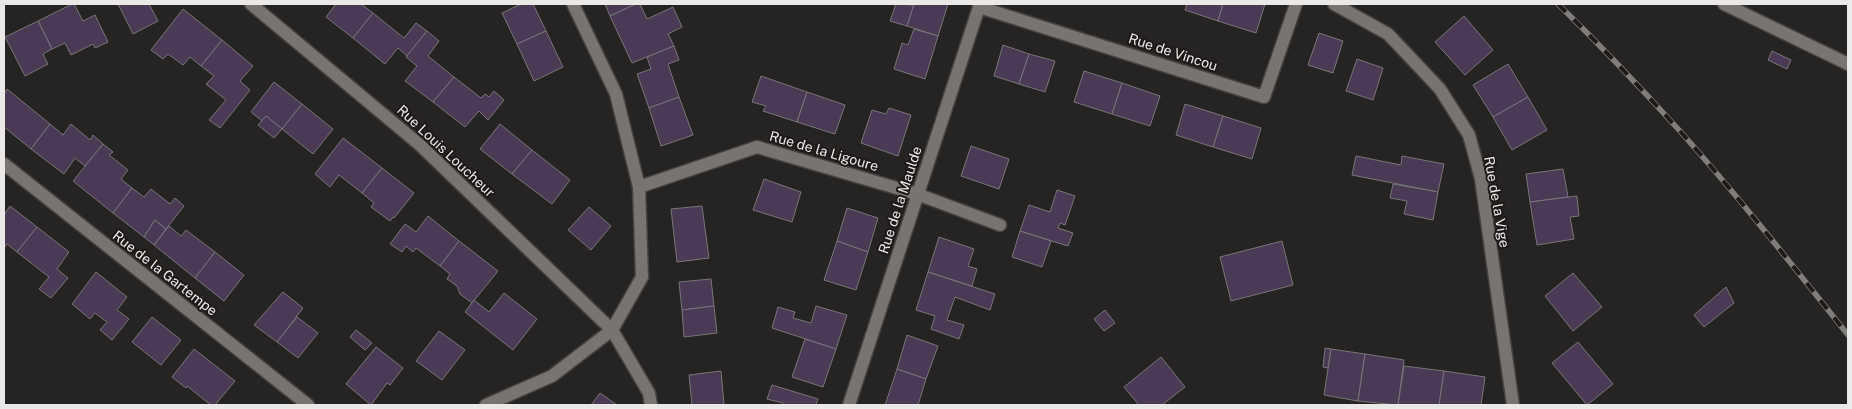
<svg xmlns="http://www.w3.org/2000/svg" width="1852" height="409" font-family="'Public Sans',sans-serif">
<style>
.building{fill:#4a3a54;stroke:#787679}
.lines{fill:none;stroke-linecap:round;stroke-linejoin:round}
.minor-casing{stroke:#444241;stroke-width:15}
.minor{stroke:#777472;stroke-width:12}
.rail-casing{stroke:#807e7c;stroke-width:5.5}
.rail{stroke:#1d1a19;stroke-width:4;stroke-dasharray:11;stroke-linecap:butt}
.labels{text-anchor:middle;stroke-width:4;stroke-linejoin:round;paint-order:stroke}
.street-label{font-size:14px;fill:#ebe9e8;stroke:#1d1a19}
</style>
<rect width="100%" height="100%" fill="#262422"/>
<!-- building -->
<g class="building">
<polygon points="72,4 74,4 83,21 95,15 108,42 95,48 93,44 71,55 65,43 52,49 38,21"/>
<polygon points="118,4 149,4 158,21 133,34"/>
<polygon points="336,4 361,4 373,13 353,38 326,17"/>
<polygon points="521,4 533,4 546,31 517,44 502,13"/>
<polygon points="605,4 636,4 610,16"/>
<polygon points="636,4 640,4 647,19 673,7 682,27 668,34 674,46 632,63 610,16"/>
<polygon points="896,4 914,5 907,26 890,21"/>
<polygon points="914,4 948,4 938,36 907,26"/>
<polygon points="1187,4 1223,4 1218,21 1185,10"/>
<polygon points="1223,4 1265,4 1256,33 1218,21"/>
<polygon points="183,9 222,40 201,66 190,57 183,65 168,54 163,59 151,50"/>
<polygon points="373,13 404,38 416,23 427,31 407,56 398,48 385,64 353,38"/>
<polygon points="1464,16 1493,50 1465,75 1435,42"/>
<polygon points="38,21 52,49 43,54 48,64 25,76 5,37"/>
<polygon points="914,29 938,36 925,79 894,69 902,43 908,45"/>
<polygon points="427,31 439,41 428,56 454,77 433,102 405,81 417,66 406,57"/>
<polygon points="546,31 563,67 534,81 517,44"/>
<polygon points="1319,33 1343,41 1333,73 1308,65"/>
<polygon points="222,40 253,66 240,81 250,90 220,128 209,120 226,100 206,84 214,76 201,66"/>
<polygon points="1003,45 1029,54 1019,84 994,76"/>
<polygon points="674,46 679,60 668,64 679,97 649,108 637,74 651,69 647,57"/>
<polygon points="1772,51 1791,60 1787,69 1768,60"/>
<polygon points="1029,54 1055,61 1045,92 1019,84"/>
<polygon points="1357,59 1383,68 1373,100 1346,91"/>
<polygon points="1508,64 1528,97 1493,117 1473,85"/>
<polygon points="1084,71 1122,83 1112,114 1074,102"/>
<polygon points="761,76 807,92 797,122 763,111 766,106 752,102"/>
<polygon points="454,77 481,98 485,94 489,97 494,91 504,100 488,120 479,111 465,127 433,102"/>
<polygon points="274,82 302,104 282,129 266,116 262,121 251,112"/>
<polygon points="1122,83 1160,96 1150,126 1112,114"/>
<polygon points="7,89 50,124 31,149 4,127 4,94"/>
<polygon points="807,92 845,105 835,134 797,122"/>
<polygon points="679,97 693,135 661,146 649,108"/>
<polygon points="1528,97 1547,130 1512,150 1493,117"/>
<polygon points="302,104 333,129 313,154 282,129"/>
<polygon points="1185,104 1223,116 1213,147 1176,135"/>
<polygon points="889,108 911,115 898,156 861,143 872,110 886,114"/>
<polygon points="266,116 282,129 274,138 258,125"/>
<polygon points="1223,116 1261,128 1252,159 1213,147"/>
<polygon points="50,124 63,135 71,124 90,140 93,135 103,144 85,166 75,158 64,174 31,149"/>
<polygon points="500,124 532,150 512,174 480,149"/>
<polygon points="343,138 382,168 362,193 339,175 330,187 315,174"/>
<polygon points="103,144 113,152 109,155 128,170 121,179 132,188 113,213 73,181"/>
<polygon points="971,146 1009,159 999,189 961,176"/>
<polygon points="532,150 570,180 552,204 512,174"/>
<polygon points="1356,156 1401,165 1402,156 1444,164 1438,192 1352,175"/>
<polygon points="382,168 414,193 394,218 393,217 390,221 371,207 374,203 362,193"/>
<polygon points="1563,169 1568,197 1530,202 1526,174"/>
<polygon points="764,179 801,192 792,222 753,210"/>
<polygon points="1393,184 1438,192 1433,220 1404,214 1407,201 1390,198"/>
<polygon points="132,188 144,197 151,189 170,204 175,198 184,206 166,229 155,220 144,237 113,213"/>
<polygon points="1057,190 1075,196 1065,225 1060,223 1058,228 1073,233 1068,246 1020,231 1029,205 1050,212"/>
<polygon points="1577,196 1579,216 1570,217 1574,239 1537,245 1530,202"/>
<polygon points="10,206 37,227 17,252 7,244 4,248 4,215"/>
<polygon points="702,206 709,258 677,262 671,209"/>
<polygon points="589,207 611,226 591,250 568,230"/>
<polygon points="847,208 878,218 868,252 837,241"/>
<polygon points="428,216 459,241 440,266 416,248 413,252 406,246 402,252 390,244 405,224 416,232"/>
<polygon points="155,220 166,229 154,245 144,237"/>
<polygon points="169,226 181,236 186,230 215,252 195,278 154,245"/>
<polygon points="37,227 69,252 57,269 68,278 51,298 39,289 49,277 17,252"/>
<polygon points="1020,231 1051,241 1042,267 1012,257"/>
<polygon points="939,237 974,249 968,266 977,269 972,286 928,272"/>
<polygon points="459,241 498,271 472,303 460,294 457,286 447,279 450,274 440,266"/>
<polygon points="837,241 868,252 856,290 824,280"/>
<polygon points="1282,241 1293,285 1231,301 1220,257"/>
<polygon points="215,252 244,275 224,301 195,278"/>
<polygon points="96,272 127,297 117,310 129,319 112,340 100,330 107,322 95,313 90,319 72,304"/>
<polygon points="928,272 995,294 990,310 955,297 947,320 964,325 959,339 931,329 935,316 916,310"/>
<polygon points="1573,273 1602,307 1573,331 1545,296"/>
<polygon points="711,279 714,306 682,310 679,282"/>
<polygon points="1726,287 1734,303 1704,327 1694,315"/>
<polygon points="283,292 303,308 277,342 254,325"/>
<polygon points="504,293 537,319 513,350 465,312 474,300 489,312"/>
<polygon points="714,306 717,333 684,337 682,310"/>
<polygon points="816,306 847,315 836,349 772,328 778,307 795,312 793,318 811,323"/>
<polygon points="1105,310 1115,323 1104,331 1094,319"/>
<polygon points="152,317 181,340 161,365 132,342"/>
<polygon points="297,317 318,333 298,358 277,342"/>
<polygon points="356,330 372,343 365,350 350,337"/>
<polygon points="439,331 465,350 442,380 416,361"/>
<polygon points="907,335 938,346 926,379 897,369"/>
<polygon points="805,339 836,349 823,387 792,377"/>
<polygon points="1578,342 1613,384 1587,405 1552,363"/>
<polygon points="376,347 403,368 390,385 387,383 371,405 346,384"/>
<polygon points="1325,348 1331,349 1328,368 1323,367"/>
<polygon points="194,349 235,381 215,405 211,405 187,386 186,388 172,377"/>
<polygon points="1331,349 1365,354 1358,401 1324,395"/>
<polygon points="1365,354 1404,360 1398,405 1358,401"/>
<polygon points="1161,357 1185,387 1162,405 1139,405 1124,387"/>
<polygon points="1404,366 1444,371 1439,405 1398,405"/>
<polygon points="897,369 926,379 918,405 885,405"/>
<polygon points="721,371 724,405 692,405 689,375"/>
<polygon points="1444,371 1485,377 1481,405 1439,405"/>
<polygon points="772,385 818,399 816,405 782,405 783,403 767,399"/>
<polygon points="600,393 617,405 591,405"/>
</g>
<g class="lines">
<defs>
<g id="minor">
<polyline points="251,4 420,145 612,330 649,393 651,405"/>
<polyline points="1334,4 1388,34 1440,89 1469,135 1481,179 1513,405"/>
<polyline points="1724,4 1848,64"/>
<polyline points="979,7 1264,97 1296,4"/>
<polyline points="4,164 308,405"/>
<polyline points="639,187 757,147 917,194 1000,225"/>
<polyline points="486,405 552,376 612,330 642,277 639,187 616,94 573,4"/>
<polyline points="849,405 980,4"/>
</g>
</defs>
<!-- minor casing -->
<use href="#minor" class="minor-casing"/>
<!-- minor -->
<use href="#minor" class="minor"/>
<defs>
<path id="rail" d="M1558,4C1600,45 1640,87 1679,130C1738,196 1793,266 1848,335"/>
</defs>
<!-- rail casing -->
<use href="#rail" class="rail-casing"/>
<!-- rail -->
<use href="#rail" class="rail"/>
</g>
<g class="labels">
<!-- street labels -->
<g class="street-label">
<text transform="translate(1173 52) rotate(18)" y="5">Rue de Vincou</text>
<text transform="translate(446 151) rotate(43)" y="5">Rue Louis Loucheur</text>
<text transform="translate(824 151) rotate(16)" y="5">Rue de la Ligoure</text>
<text transform="translate(900 200) rotate(-72)" y="5">Rue de la Maulde</text>
<text transform="translate(1497 202) rotate(80)" y="5">Rue de la Vige</text>
<text transform="translate(165 273) rotate(38)" y="5">Rue de la Gartempe</text>
</g>
</g>
<!-- border -->
<rect width="1852" height="409" fill="none" stroke="#ebe9e8" stroke-width="10"/>
</svg>
